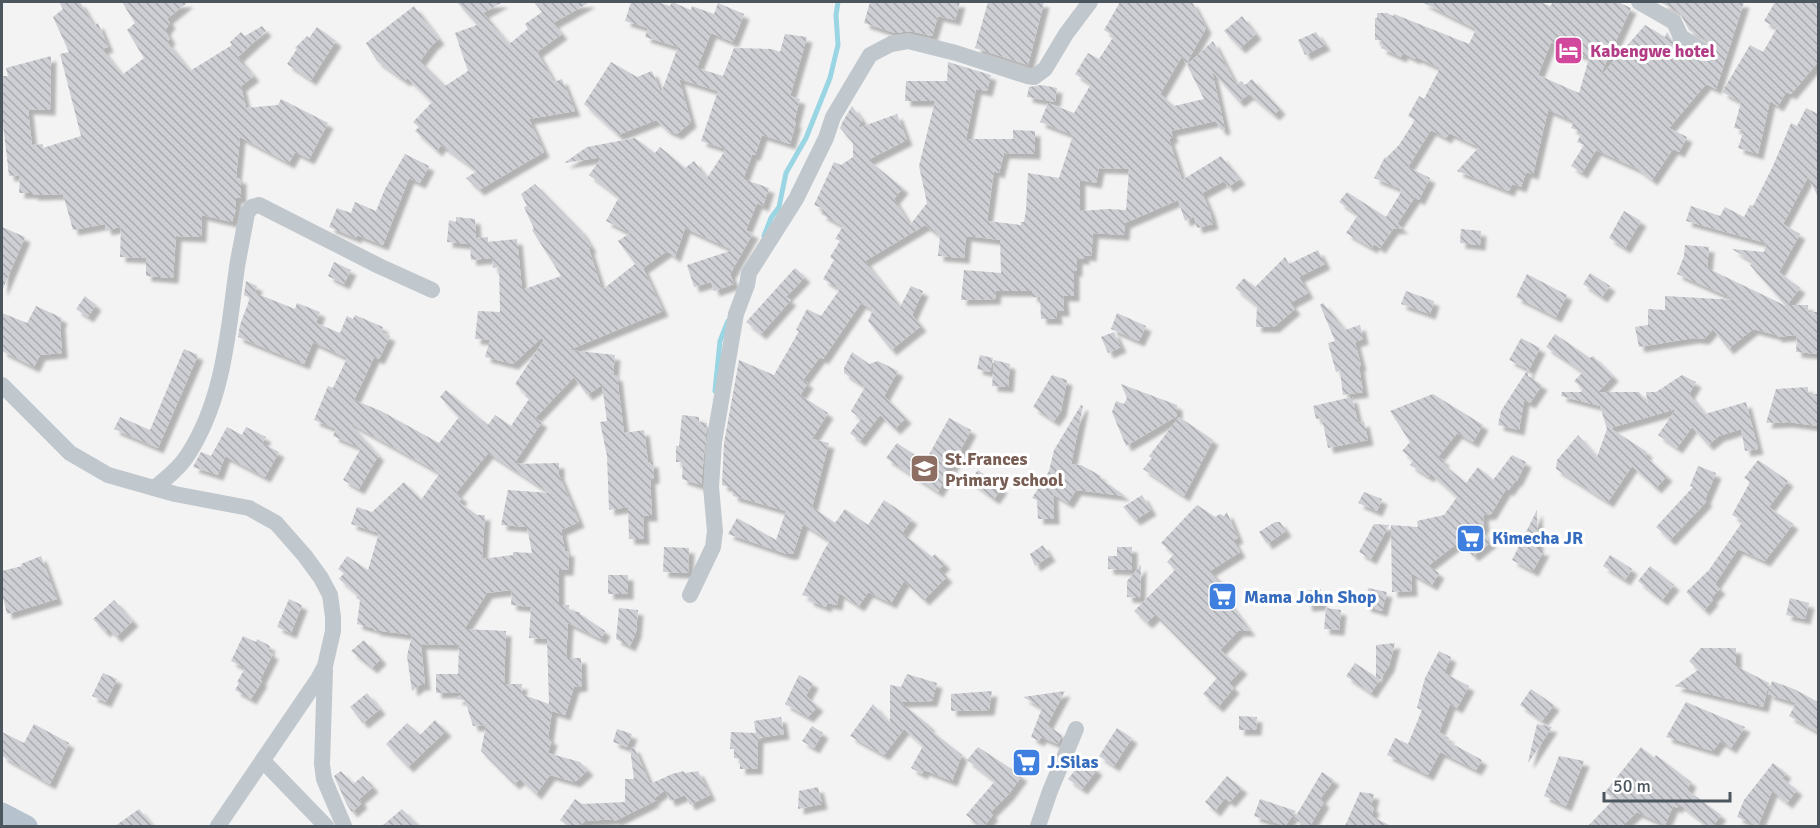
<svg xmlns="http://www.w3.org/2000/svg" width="1820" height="828" font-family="Signika,sans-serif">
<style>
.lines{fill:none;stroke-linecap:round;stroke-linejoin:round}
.stream{stroke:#9ad5e3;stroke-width:5}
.building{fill:url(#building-back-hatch);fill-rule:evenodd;filter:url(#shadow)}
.minor{stroke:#c0c7cd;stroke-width:16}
.major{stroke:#b6c2cd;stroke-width:21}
.labels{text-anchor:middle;stroke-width:6;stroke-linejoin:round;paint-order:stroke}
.hotel-label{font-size:18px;font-weight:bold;fill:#b23c85;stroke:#fff;text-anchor:start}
.education-label{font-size:18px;font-weight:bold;fill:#785e54;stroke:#fff;text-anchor:start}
.shop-label{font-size:18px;font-weight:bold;fill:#366cbe;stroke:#fff;text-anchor:start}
</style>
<defs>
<pattern id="building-back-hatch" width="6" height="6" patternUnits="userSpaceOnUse" patternTransform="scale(1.5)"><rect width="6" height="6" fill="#cdcfd4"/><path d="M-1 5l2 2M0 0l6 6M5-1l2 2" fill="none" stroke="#a9abaf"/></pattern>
<filter id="shadow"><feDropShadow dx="5.5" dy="5.5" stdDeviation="1.5" flood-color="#0004"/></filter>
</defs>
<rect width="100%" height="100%" fill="#f4f3f3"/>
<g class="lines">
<!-- stream -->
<g class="stream">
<polyline points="764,236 771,218 779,207 786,173 806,138 830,78 838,45 836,15 838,2"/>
<polyline points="715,391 720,341 728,321"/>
</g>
</g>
<!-- building -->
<g class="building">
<polygon points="59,2 80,2 94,26 98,23 108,47 102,49 122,75 144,58 127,30 135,23 122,2 188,2 167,19 170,23 165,30 170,39 167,42 190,71 232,45 230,42 241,32 245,36 262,26 266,31 238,57 254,76 241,86 246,108 278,105 281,99 328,123 309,159 295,152 289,163 240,137 236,178 241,178 241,198 236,198 236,209 232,222 202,215 201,237 176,236 173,278 146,276 146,258 120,257 121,227 106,230 105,224 73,230 63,194 32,195 33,193 19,193 20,175 9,176 2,115 2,76 8,76 6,68 51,56 50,110 28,109 32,145 43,144 43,148 81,136 60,54 69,52 53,17 63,9"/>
<polygon points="457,2 503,2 483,13 509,44 528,29 525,24 542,12 534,2 590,2 553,23 562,34 537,52 554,82 562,79 575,111 529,119 544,152 479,190 466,178 477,171 441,145 437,151 415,131 419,127 413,122 432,102 407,78 405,81 377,61 366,43 414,6 439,39 432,45 420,61 445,86 468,71 455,33 477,25"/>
<path d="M631,2H657L670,6L672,2L691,10L692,6L714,14L718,3L744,14L733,42L711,33L697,68L723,76L734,48L772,49L780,52L785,34L807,37L790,96L800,99L794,122H796L790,144L762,135L755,155H752L743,179L769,188L763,206L757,203L746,230L753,233L730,274L734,284L714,291L711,282L694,287L687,265L733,250L685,228L675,257L667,251L643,268L663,311L569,350L615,355L613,375L617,376L624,433L644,430L648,462H653L654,478L650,479L652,516H643L644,539H629L628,507L609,510L607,456L600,422L607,421L602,385L587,395L574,377L535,418L542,422L514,464L559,463V475L579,522L561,530L565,551H569L568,570H559V605H569V611L580,612V614L605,631L601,639L568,623L566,658H581L582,686L574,687L565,715L552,711L548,738L552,740L548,753L580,762L588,770L575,782L550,775L536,794L520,779L514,784L481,751L486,725L473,726L465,700L456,699L463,692L436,693V674H458L459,645L421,644L425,685H420L412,691L407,656L412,635L374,630L376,629L357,624L360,600L356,598L358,595L339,579L344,573L338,569L347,556L368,570L379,533L351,524L357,507L372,512L404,482L421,500L440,473L348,422L380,457L378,456L359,489L343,480L361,448L333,436L336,429L314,420L328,386L333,388L347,358L313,342L304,364L238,337L240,325L250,298L244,295L246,281L257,286L255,293L295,309L297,303L320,312L316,323L340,333L347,316L353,319L355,315L383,327L381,332L390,336L379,359L374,357L354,400L381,411L439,443L459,417L440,397L446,390L488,425L495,415L511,426L529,399L525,396L526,394L515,384L544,340L541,338L513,364L485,357L490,340L475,339L478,311L500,312L499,267L493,268L492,258L471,260L470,244L447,242L449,220L456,222V217L475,219L476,238L488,237V242L517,239L522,290L561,276L532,230L534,229L524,207L527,206L521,194L535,184L581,231L591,247L589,249L602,290L635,264L618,241L630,233L606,221L619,197L589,175L602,157L564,163L587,147L635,138L655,153L660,147L685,168L694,161L707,178L726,149L701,141L718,91L679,79L691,122L677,134L667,130L656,120L618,135L584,104L611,62L637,77L652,71L661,93L678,47L645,37L648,28L625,21ZM488,453L550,493L508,490L501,525L527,527L532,553L513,552V555L482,559L485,515H477L459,502L462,497L456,493ZM512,590L511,605L531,607L529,638L547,639L549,704L521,694L522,684H504L506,631L464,629L487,593Z"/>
<polygon points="870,2 960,2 955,20 938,16 932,36 910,31 895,33 864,23"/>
<polygon points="988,2 1044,2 1028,65 975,48"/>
<path d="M1120,2H1192L1206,28L1186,64L1182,56L1160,94L1174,106L1204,99L1187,65L1213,41L1236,85L1241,81L1245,85L1252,79L1280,109L1274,115L1249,94L1239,102L1212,71L1225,129L1221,130L1216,121L1171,131L1173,137L1169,139L1182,180L1221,156L1240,179L1228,187L1224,181L1202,193L1210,212L1213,224L1197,228L1194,217L1185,221L1178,200L1125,223L1124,235L1093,233L1091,256L1084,255V259H1077V271H1074V296H1063L1064,311H1056L1057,319H1041L1040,297H1032V291H996L995,299L961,300L964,270L1001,273L1000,240L966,236L964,258L938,256L940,236L925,225L865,261L900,307L911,286L923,291L912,315L921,326L891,350L868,321L873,310L861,303L823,359L820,357L803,380L808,383L800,395L828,413L812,439L829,443L812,507L835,523L845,509L868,525L884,500L912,519L902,533L932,557L935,554L945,564L939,569L947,577L924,600L904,581L891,603L868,592L859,606L839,593L837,605L827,603L826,607L808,600L809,597L802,595L824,550L830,541L803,524L793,554H787L728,534L737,518L776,540L786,511L733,496L732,488L722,485L724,443L739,360L774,375L799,331L796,330L807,309L821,316L840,289L823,279L834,260L830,257L840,241L835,239L843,226L821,214L824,209L814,205L834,162L841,165L853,157V143L840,128L843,121L852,106L862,120L858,128L897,114L907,140L868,160L903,188L894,199L910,225L927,203L919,166L935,101H905L906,81H947L948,62L991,75L987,91L976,89L966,139H1013V130L1035,131V154L1004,153L999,173L994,171L987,221L1021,225V222H1024L1026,210L1028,173L1059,178L1073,135L1040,122L1048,103L1074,113L1091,84L1075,74L1088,53L1099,59L1114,36L1104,30ZM1099,168L1129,169L1126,210L1109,209L1080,211V180L1096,183Z"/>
<path d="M1422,2H1540L1550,6L1553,2H1618L1631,8L1599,78L1645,25L1665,37L1667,32L1675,45L1700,61H1709L1714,58L1715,52L1711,43L1689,30L1680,13L1660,2H1744L1716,89L1706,84L1669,128L1687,137L1679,152L1673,149L1652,180L1638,169L1596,150L1582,173L1571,166L1584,145L1577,142L1582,132L1571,128L1574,121L1548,110L1533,174L1526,172L1521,187L1512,184L1509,191L1457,171L1479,147L1449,133L1446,138L1431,130L1408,167L1430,178L1419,200L1415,197L1397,224L1403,228L1393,229L1380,248L1374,244L1372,248L1346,233L1358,215L1339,202L1347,192L1386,217L1401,192L1400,191L1401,189L1374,178L1385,157L1386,158L1399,145L1415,120L1408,116L1419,96L1424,99L1440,68L1416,57L1415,59L1403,53L1401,57L1381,48L1384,40H1375V18H1377V13H1387L1393,16L1394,14L1469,44L1476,29ZM1551,42L1589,58L1579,93L1538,75Z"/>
<polygon points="1775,2 1818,2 1818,62 1791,94 1786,92 1778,106 1770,101 1758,154 1738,148 1744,130 1734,128 1741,102 1722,92 1750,45 1763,52 1777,28 1764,21"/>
<polygon points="1242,16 1256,34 1240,48 1224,31"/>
<polygon points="317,27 336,41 311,80 287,64 297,49 295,48 307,36 309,38"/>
<polygon points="1316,32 1325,45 1305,55 1298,40"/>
<polygon points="1041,85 1057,88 1055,102 1027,97 1029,87"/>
<polygon points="1806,108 1818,114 1818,197 1808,177 1783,224 1800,234 1779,272 1800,288 1787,305 1808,305 1808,312 1818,312 1818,354 1796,352 1797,335 1776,337 1776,335 1753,329 1728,349 1713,329 1704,339 1693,338 1639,347 1635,327 1648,325 1648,309 1665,310 1665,296 1736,300 1677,274 1684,256 1685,245 1709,247 1707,268 1786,306 1750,265 1753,262 1732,249 1764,252 1766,243 1686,221 1691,206 1720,216 1725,207 1744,217 1750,205 1753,206 1773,166 1791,123 1797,126"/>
<polygon points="405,154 429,166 420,183 409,178 383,245 357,235 356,238 329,227 337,208 351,213 355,202 376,211 385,189"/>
<polygon points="1624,211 1641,221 1625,248 1609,238"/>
<polygon points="2,227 25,237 2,291"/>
<polygon points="1461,229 1481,231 1480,245 1460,243"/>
<polygon points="1318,250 1325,264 1299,277 1308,293 1290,303 1295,309 1274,327 1256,327 1257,306 1235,288 1244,278 1255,287 1285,257 1289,264"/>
<polygon points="334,262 351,270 344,284 328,276"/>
<polygon points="795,268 805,277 786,297 791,300 761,334 746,322"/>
<polygon points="1590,273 1610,286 1602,297 1583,284"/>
<polygon points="1527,274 1567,295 1556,317 1516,297"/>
<polygon points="1406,291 1434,301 1430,314 1401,304"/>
<polygon points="85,296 96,305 88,317 76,309"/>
<polygon points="1323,303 1345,330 1360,325 1363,339 1355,342 1361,365 1359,366 1363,392 1343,395 1340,371 1336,372 1328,343 1335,341 1320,305"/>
<polygon points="36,306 62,318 60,323 62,353 40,355 34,367 2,351 2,313 27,323"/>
<polygon points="1117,313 1146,326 1139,341 1111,329"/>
<polygon points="1114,332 1121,347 1108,353 1101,337"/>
<polygon points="1555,334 1590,358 1593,356 1613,376 1598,392 1639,392 1648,404 1646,392 1656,392 1682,375 1696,382 1689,394 1705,414 1746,402 1758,449 1745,451 1741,429 1719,436 1708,445 1692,427 1677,448 1658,435 1676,409 1610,428 1647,452 1645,456 1667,476 1656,488 1632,466 1608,502 1556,469 1557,460 1578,435 1597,457 1607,429 1600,406 1561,396 1562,392 1581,392 1583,389 1574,381 1583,372 1546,347"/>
<polygon points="1521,338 1540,348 1529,370 1528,376 1542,385 1530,403 1524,400 1519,430 1498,425 1501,411 1528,369 1509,360"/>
<polygon points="184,349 198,355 158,448 114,429 120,417 150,430"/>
<polygon points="852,352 869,364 878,361 898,371 884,396 906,418 895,429 880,415 860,441 850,433 861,419 851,411 865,387 844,373 844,368"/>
<polygon points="980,355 993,358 990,372 977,369"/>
<polygon points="994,360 1010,364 1008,387 992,386"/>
<polygon points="1052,375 1067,380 1061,411 1054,421 1033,407"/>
<polygon points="1121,384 1177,405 1177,416 1126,446 1112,412 1116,401 1124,404 1127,398"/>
<polygon points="1808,387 1808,394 1818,394 1818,426 1788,422 1766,423 1776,389"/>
<polygon points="1433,394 1483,425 1473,442 1457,433 1438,457 1444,460 1442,463 1466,483 1478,467 1493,480 1512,455 1526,462 1517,481 1516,480 1508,491 1506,489 1491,514 1483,515 1484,526 1481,530 1491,542 1473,556 1460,541 1428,566 1439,573 1432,585 1411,573 1412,591 1392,592 1391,525 1418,527 1417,521 1444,515 1457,497 1430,473 1429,477 1410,465 1413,460 1402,451 1410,442 1390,411"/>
<polygon points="1352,397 1358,423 1364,421 1368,440 1328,448 1322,418 1316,419 1313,406"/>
<polygon points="1081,405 1083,406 1071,464 1081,465 1101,476 1100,478 1125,496 1076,490 1068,503 1053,494 1054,519 1038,519 1037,500 1032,498 1049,471 1054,450"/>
<polygon points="682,415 699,417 699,422 707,423 701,485 682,479 683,462 676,462 676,446 679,446"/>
<polygon points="1179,417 1213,440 1184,496 1143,469 1152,458 1149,456"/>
<polygon points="949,418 971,430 951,468 947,465 947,475 938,492 886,458 897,443 925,462"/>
<polygon points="227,427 242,435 246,427 266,437 262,443 279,452 265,477 225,456 218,475 193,467 201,452 211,456"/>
<polygon points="1758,460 1788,481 1769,507 1793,524 1765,561 1738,549 1715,584 1720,589 1711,598 1713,600 1704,610 1686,592 1709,570 1743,521 1732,515 1750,482 1744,478"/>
<polygon points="1698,466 1716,473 1705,499 1707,501 1670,540 1656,527 1693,487 1690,486"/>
<polygon points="978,470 1002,488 994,499 970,481"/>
<polygon points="1364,492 1382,499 1377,511 1358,503"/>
<polygon points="1142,495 1151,510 1135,520 1123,507"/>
<polygon points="1197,505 1215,517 1220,514 1224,516 1227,512 1238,538 1233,540 1240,552 1210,571 1230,592 1225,597 1250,631 1238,631 1220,650 1242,669 1229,683 1234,688 1218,707 1203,694 1217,678 1155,615 1147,623 1134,611 1175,570 1167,562 1174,554 1161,543"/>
<polygon points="1537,510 1538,550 1544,550 1533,571 1512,560"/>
<polygon points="1275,522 1280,522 1286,531 1267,544 1259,532"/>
<polygon points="1374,524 1389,525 1371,559 1359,552"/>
<polygon points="1043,545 1050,556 1035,566 1030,554"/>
<polygon points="664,547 689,548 688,573 663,572"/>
<polygon points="1117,547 1132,547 1132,570 1108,569 1108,556 1117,556"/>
<polygon points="1610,555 1632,569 1625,580 1603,566"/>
<polygon points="41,556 57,599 7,614 2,593 2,571 22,566 21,564"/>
<polygon points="1141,565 1140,598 1127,597 1127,581"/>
<polygon points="1650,566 1674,585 1662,600 1638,581"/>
<rect x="608" y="575" width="20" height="19"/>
<polygon points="1368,588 1387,592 1382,611 1365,606"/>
<polygon points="1321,589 1321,605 1307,606 1305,591"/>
<polygon points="1790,598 1809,603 1805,619 1786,615"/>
<polygon points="289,599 302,605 291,633 277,627"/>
<polygon points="114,600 133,621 116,637 108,628 105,632 93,619"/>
<polygon points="619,608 638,610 636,632 630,646 616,639"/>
<polygon points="1326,608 1341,610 1339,630 1324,629"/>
<polygon points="243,636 256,642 257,639 270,646 268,651 273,654 260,680 262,681 251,699 235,690 239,683 237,682 245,668 231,661"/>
<polygon points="364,640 381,659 372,668 351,651"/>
<polygon points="1395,643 1389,666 1371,693 1346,676 1355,663 1376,677 1376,645"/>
<polygon points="1701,648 1736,648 1736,666 1769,683 1763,707 1675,686 1698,670 1689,661"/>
<polygon points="1439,651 1451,657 1444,673 1469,686 1457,708 1450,704 1439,732 1449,738 1447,741 1482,760 1476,770 1440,752 1428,775 1387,755 1395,738 1408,744 1422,710 1417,708 1425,678"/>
<polygon points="103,673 117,679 106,702 92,696"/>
<polygon points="907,674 937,683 932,701 900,702 930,726 928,728 962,755 952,781 924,770 922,774 911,768 923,746 904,729 884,755 850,736 873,704 890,723 890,685 901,687"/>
<polygon points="799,675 813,683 806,696 818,706 808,717 785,704"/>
<polygon points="1772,681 1794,689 1818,702 1818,732 1789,716 1796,703 1768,694"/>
<polygon points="1531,689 1554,705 1542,721 1520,705"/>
<polygon points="992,691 989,710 951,711 951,694"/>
<polygon points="1065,691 1047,725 1062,735 1058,744 1041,737 1039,741 1031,737 1042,708 1023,697"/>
<polygon points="367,693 380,709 363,723 350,707"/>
<polygon points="1686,702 1745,727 1731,748 1720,741 1713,751 1666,737"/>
<polygon points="1239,716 1257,717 1256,730 1239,730"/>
<polygon points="781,717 784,734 758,738 757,769 740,769 740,759 734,758 734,749 730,749 731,732 756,733 754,721"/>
<polygon points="435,720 446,731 408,767 386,744 407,723 420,735"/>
<polygon points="34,724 69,743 50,784 2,756 2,732 24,743"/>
<polygon points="1537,724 1552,727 1529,762 1528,762"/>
<polygon points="812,726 823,733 814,748 802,741"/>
<polygon points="1117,728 1132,738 1114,766 1099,756"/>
<polygon points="617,729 632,734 627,747 613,742"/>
<polygon points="634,747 650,784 672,774 684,771 685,773 698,771 710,795 690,805 685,795 670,801 665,790 651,801 657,800 615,821 614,819 585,821 580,826 568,826 560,820 575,799 582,804 625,802 625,779 634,779 630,748"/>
<polygon points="978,747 1022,776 1008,795 990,813 993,815 984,826 980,826 966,815 995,781 967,760"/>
<polygon points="1641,747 1654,758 1656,755 1691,782 1687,790 1721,815 1713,826 1708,826 1679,804 1677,808 1673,806 1665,825 1637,812 1622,826 1588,826 1614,799 1605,792"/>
<polygon points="1559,756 1584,761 1566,806 1544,796"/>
<polygon points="1084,759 1097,770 1082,789 1068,779"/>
<polygon points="1773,763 1786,773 1782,778 1797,790 1787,803 1772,791 1758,826 1737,817 1744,800"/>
<polygon points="341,771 353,784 363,776 373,787 359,799 362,803 352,812 347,805 334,776"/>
<polygon points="1322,772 1334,780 1320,799 1324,802 1310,826 1307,826 1294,819"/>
<polygon points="1227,776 1242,788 1230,802 1225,798 1215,811 1205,802"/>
<polygon points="818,787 822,804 798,809 799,791"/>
<polygon points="1360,792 1374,794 1371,806 1374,808 1371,816 1391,826 1345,826"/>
<polygon points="1260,799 1296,811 1285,826 1254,816"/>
<polygon points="139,809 153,826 115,826"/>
<polygon points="402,809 419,826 382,826"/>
</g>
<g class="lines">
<!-- minor -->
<g class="minor">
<polyline points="1639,2 1674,22 1681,37 1705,52"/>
<polyline points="2,385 70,453 108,475 175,494 249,508 276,523 305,556 321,578 330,595 333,617 333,631 325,666 318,679 218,826"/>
<path d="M155,488C166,478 179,469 187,456C224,400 228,332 237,267C240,249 244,231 247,213L252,207L259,205L379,266L432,290"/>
<polyline points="690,595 713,547 715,531 711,487 714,442 736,314 747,285 749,273 796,199 826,138 833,117 870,55 891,44 908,41 956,53 1027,76 1034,77 1045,69 1066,34 1090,2"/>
<polyline points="325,670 322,764 324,779 344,826"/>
<polyline points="263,761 326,826"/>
<polyline points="1038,826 1050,791 1076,729"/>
</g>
<!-- major -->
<polyline class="major" points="2,813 27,826"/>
</g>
<!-- icons -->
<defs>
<symbol id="hotel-square" viewBox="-11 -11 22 22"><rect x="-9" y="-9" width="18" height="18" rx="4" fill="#d1479c" stroke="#fff"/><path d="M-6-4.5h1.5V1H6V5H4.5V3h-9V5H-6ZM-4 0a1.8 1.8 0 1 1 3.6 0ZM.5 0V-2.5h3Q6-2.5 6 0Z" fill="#fff"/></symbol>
<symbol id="school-square" viewBox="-11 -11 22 22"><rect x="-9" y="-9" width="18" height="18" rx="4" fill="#8d6e63" stroke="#fff"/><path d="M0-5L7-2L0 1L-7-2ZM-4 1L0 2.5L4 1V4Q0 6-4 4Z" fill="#fff"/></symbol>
<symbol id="supermarket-square" viewBox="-11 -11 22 22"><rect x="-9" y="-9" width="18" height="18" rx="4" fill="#3f7fe0" stroke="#fff"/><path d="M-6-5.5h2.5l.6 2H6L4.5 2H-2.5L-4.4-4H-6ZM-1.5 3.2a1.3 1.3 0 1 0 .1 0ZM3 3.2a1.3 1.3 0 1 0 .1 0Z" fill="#fff"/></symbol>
</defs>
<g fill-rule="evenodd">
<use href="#hotel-square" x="1552" y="34" width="33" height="33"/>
<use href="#school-square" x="908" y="452" width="33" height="33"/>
<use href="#supermarket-square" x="1454" y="522" width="33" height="33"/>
<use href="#supermarket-square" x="1206" y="580" width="33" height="33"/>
<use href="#supermarket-square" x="1010" y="746" width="33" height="33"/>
</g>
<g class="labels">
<!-- hotel labels -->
<g class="hotel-label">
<text x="1590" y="57">Kabengwe hotel</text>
</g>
<!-- education labels -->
<g class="education-label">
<text x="945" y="465">St.Frances<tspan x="945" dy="21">Primary school</tspan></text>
</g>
<!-- shop labels -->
<g class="shop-label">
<text x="1492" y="544">Kimecha JR</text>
<text x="1244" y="603">Mama John Shop</text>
<text x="1047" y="768">J.Silas</text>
</g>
</g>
<!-- border -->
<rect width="1820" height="828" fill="none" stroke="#4c565e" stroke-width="6"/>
<!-- scale -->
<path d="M1604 792v9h126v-9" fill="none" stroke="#4c565e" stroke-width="3"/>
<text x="1613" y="792" font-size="18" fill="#4c565e" stroke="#ffffff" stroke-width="4.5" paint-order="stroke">50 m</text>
</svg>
